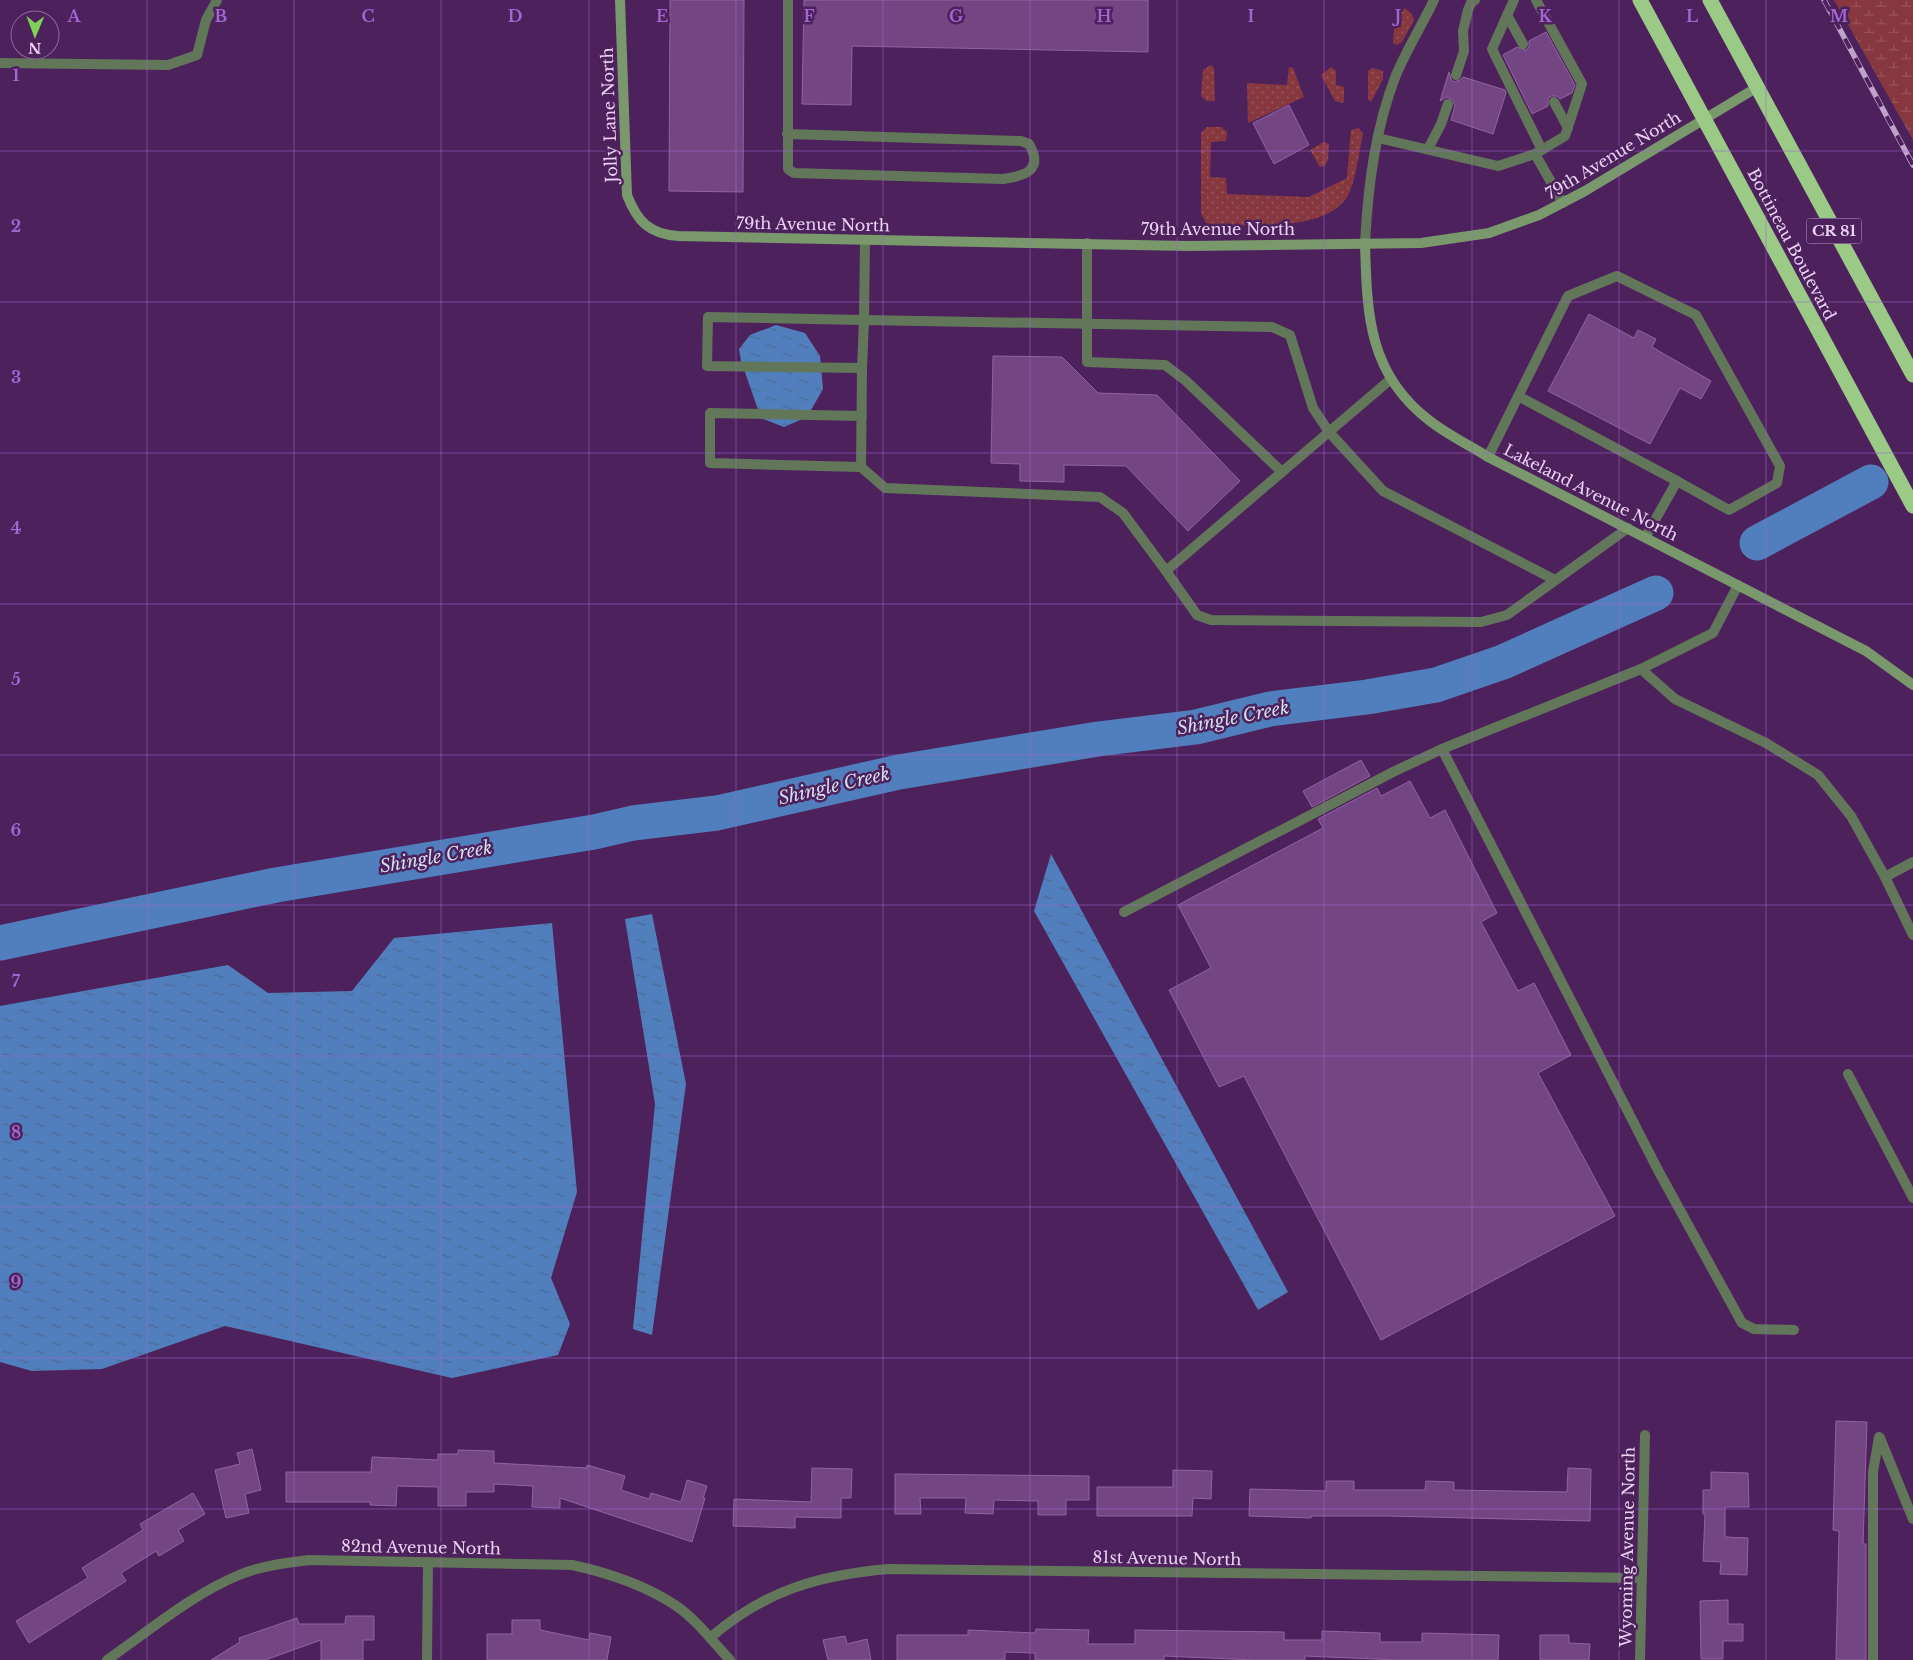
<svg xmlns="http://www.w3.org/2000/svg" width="1913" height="1660" font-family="'Libre Baskerville',serif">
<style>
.green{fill:url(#green-dots)}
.wetland{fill:url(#wetland-marsh)}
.water{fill:url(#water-ripples)}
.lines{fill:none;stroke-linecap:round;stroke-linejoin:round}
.river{stroke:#517fbd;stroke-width:35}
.building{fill:#734683;stroke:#9163a1}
.lane{stroke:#62765a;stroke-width:10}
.street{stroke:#62765a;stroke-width:10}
.secondary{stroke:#79986c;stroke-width:10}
.highway{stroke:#9aca85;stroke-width:15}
.rail-casing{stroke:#c0a2cb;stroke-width:5.5}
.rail{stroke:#4d225c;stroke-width:4;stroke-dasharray:11;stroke-linecap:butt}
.grid{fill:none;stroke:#a266d2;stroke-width:1;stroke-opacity:0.55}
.labels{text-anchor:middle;stroke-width:5;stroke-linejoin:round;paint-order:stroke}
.shield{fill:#4d225c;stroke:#bc9dc6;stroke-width:1}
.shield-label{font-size:15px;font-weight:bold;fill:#ebd2f4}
.street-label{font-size:16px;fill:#ebd2f4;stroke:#4d225c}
.water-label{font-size:18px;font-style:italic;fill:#d2dff0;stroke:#4d225c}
.grid-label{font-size:16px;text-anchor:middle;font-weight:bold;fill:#a266d2;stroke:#4d225c;stroke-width:5;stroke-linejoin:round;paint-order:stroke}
</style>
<defs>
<pattern id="green-dots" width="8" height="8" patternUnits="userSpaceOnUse" patternTransform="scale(1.25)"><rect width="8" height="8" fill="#87383f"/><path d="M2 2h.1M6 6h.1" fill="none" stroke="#98545b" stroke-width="1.8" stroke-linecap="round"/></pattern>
<pattern id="wetland-marsh" width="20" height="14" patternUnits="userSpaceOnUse" patternTransform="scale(1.25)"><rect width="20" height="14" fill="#87383f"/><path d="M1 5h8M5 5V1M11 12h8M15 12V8" fill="none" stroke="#98545b"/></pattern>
<pattern id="water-ripples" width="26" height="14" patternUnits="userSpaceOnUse" patternTransform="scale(1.25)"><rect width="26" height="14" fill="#517fbd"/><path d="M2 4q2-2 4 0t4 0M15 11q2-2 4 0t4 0" fill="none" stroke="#4d6994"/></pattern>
</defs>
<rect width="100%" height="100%" fill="#4d225c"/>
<!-- green -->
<g class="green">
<polygon points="1405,8 1412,14 1414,20 1402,42 1397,45 1393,43 1394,28 1401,27 1401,12"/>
<polygon points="1211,65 1214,68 1215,101 1207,101 1201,96 1203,70"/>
<polygon points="1289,67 1293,68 1304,97 1248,123 1247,83 1287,85"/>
<polygon points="1331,67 1336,71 1336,85 1344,87 1344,101 1342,103 1335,101 1321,75"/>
<polygon points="1372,68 1383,71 1383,79 1371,102 1368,99 1368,71"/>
<path d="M1207,127H1221L1227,132L1226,141L1211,142L1210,177L1226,178L1227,194L1309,197L1347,178L1351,130L1359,128L1363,134C1359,152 1357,173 1350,191C1333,233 1252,224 1215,225L1206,223L1201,213V133Z"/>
<polygon points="1324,142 1329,144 1328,160 1325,166 1320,167 1310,150"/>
</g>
<!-- wetland -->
<polygon class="wetland" points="1834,0 1913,0 1913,140"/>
<!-- water -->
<g class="water">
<polygon points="776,325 805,333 820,356 823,389 807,417 784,427 761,418 741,361 739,349 750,335"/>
<polygon points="1051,854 1288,1292 1258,1310 1034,911"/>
<polygon points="652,914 686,1084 652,1335 633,1329 655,1104 625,919"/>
<polygon points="552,923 577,1192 551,1278 570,1324 558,1355 452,1378 225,1326 102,1369 32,1371 0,1362 0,1006 228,965 268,993 352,991 394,938"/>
</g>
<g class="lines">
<!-- river -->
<g class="river">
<polyline points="1757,543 1871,482"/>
<polyline points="0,943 276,885 594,832 633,823 717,813 899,772 1098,739 1196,727 1270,709 1367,697 1436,685 1503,662 1656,593"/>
</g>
</g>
<!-- building -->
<g class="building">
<polygon points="670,0 744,0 743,192 669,191"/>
<polygon points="804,0 1148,0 1148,52 852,46 851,105 802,104"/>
<polygon points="1546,32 1575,85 1572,93 1560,99 1557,96 1551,96 1548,99 1548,106 1532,114 1503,55 1517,47 1526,50 1529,47 1529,41"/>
<polygon points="1449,72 1451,79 1454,82 1460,80 1463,77 1505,90 1506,93 1493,134 1451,120 1455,106 1453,100 1447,97 1440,101"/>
<polygon points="1289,105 1309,145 1274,164 1253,123"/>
<polygon points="1589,314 1634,338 1638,330 1656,339 1652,347 1711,381 1701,399 1680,388 1650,444 1548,391"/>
<polygon points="993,356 1062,357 1098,393 1157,395 1240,481 1188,531 1126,466 1064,465 1064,482 1020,481 1020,464 991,463"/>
<polygon points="1361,760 1370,776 1312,807 1303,791"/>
<polygon points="1410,781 1430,818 1445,810 1497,913 1481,922 1518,991 1534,983 1571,1055 1538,1073 1615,1216 1381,1340 1244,1076 1219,1087 1169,990 1211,968 1178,905 1323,828 1318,819 1377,788 1381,796"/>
<polygon points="1836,1421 1867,1422 1863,1544 1866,1544 1866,1660 1836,1660 1839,1531 1833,1530"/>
<polygon points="252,1449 261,1490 245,1494 249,1513 226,1518 215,1470 240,1464 237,1453"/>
<polygon points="458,1450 494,1451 494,1463 587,1468 587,1465 625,1476 621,1490 649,1499 651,1493 681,1502 687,1480 707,1486 703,1498 705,1498 692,1542 560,1498 560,1508 532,1507 533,1486 494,1484 494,1492 466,1492 466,1506 438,1506 438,1487 397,1486 396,1506 370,1505 370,1502 286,1502 286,1472 371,1472 372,1457 438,1460 438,1454 458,1454"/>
<polygon points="812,1468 852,1469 851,1498 841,1498 841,1518 795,1517 795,1528 733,1526 734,1499 811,1502"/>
<polygon points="1568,1468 1591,1469 1590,1521 1388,1516 1311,1516 1311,1518 1249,1516 1250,1489 1326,1491 1326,1481 1354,1481 1354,1490 1425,1490 1426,1481 1454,1482 1454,1490 1567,1492"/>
<polygon points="1173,1470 1212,1471 1211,1499 1193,1498 1192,1516 1097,1516 1097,1487 1173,1487"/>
<polygon points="1711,1472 1748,1473 1749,1507 1725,1507 1725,1537 1748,1538 1747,1575 1720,1574 1721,1562 1703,1561 1705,1514 1703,1514 1703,1490 1711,1490"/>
<polygon points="895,1474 1089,1476 1089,1500 1066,1500 1066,1515 1038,1515 1038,1501 994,1500 993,1514 965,1513 966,1498 920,1498 921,1514 895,1514"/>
<polygon points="193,1493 205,1514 178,1530 184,1541 159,1556 156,1551 121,1573 126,1581 29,1643 16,1621 88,1578 82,1568 143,1530 140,1524"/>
<polygon points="1728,1600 1728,1624 1743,1624 1743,1641 1723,1641 1723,1659 1701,1659 1700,1601"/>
<polygon points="346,1616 374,1616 374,1640 363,1640 363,1660 321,1660 321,1640 265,1660 211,1660 240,1642 239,1638 297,1618 299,1624 345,1624"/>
<polygon points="512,1620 540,1620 540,1630 589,1640 590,1633 611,1637 607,1660 487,1660 487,1634 512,1634"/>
<polygon points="1036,1629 1089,1630 1088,1644 1135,1644 1135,1630 1284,1632 1284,1640 1322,1640 1322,1631 1380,1633 1380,1642 1422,1642 1422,1633 1499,1635 1498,1660 1399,1660 1305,1656 1305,1660 1254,1660 1164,1656 1164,1660 1035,1660 1035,1653 1005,1652 1005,1660 897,1660 897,1635 968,1635 968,1630 1035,1633"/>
<polygon points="1540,1635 1569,1635 1569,1643 1590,1644 1589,1660 1540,1660"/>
<polygon points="845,1636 847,1644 867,1639 871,1660 828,1660 823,1640"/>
</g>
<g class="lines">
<!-- lane -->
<g class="lane">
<polyline points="1514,0 1492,49 1542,150"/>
<polyline points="1507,15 1523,44"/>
<polyline points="0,63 168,65 197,55 206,20 217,0"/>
<polyline points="1456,75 1464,51 1463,31 1468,10 1471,3 1475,0"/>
<polyline points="1554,102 1568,128"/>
<path d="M787,134L1021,141L1029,144C1044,170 1025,176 1003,179L794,173L788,169V0"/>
<polyline points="1378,138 1498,166 1535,154 1565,136 1582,84 1536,0"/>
<polyline points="1428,149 1441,124 1448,104"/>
<polyline points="1535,154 1563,203"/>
<polyline points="1087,243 1087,362 1165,365 1185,380 1282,472"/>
<path d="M1365,243C1368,186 1375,129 1396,75C1407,49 1422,25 1434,0"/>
<polyline points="862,368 864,320 1272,327 1290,335 1313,408 1329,432 1383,491 1555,580"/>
<polyline points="1518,396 1677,481"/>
<polyline points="862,416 710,413 710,463 861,467 862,368 707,366 708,317 864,320 865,240"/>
<polyline points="1488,457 1568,296 1617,276 1696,315 1780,466 1777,483 1729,510 1677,481 1646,536"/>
<polyline points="861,467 885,488 1100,497 1123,513 1166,571 1391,379"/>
<polyline points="1166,571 1197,615 1211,620 1481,622 1507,615 1628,528"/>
<polyline points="1641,669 1675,699 1766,743 1818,775 1851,816 1885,877 1913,935"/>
<polyline points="1442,749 1659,1172 1742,1323 1754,1329 1794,1330"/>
<polyline points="1885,877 1913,862"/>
<polyline points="1124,912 1393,772 1442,749 1641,669 1713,633 1738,585"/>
<polyline points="1848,1074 1913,1198"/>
<polyline points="1880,1438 1913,1519"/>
<polyline points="1873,1660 1873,1472 1879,1437"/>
</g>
<!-- street -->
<g class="street">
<path d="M710,1638C764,1591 818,1575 889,1569L1641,1578"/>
<path d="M107,1660C149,1631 191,1595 239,1575C261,1566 285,1563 309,1560L572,1565C609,1573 643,1584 675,1605C696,1619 713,1642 730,1660"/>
<polyline points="427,1660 428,1562"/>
<polyline points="1640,1660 1645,1435"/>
</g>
<!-- secondary -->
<g class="secondary">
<path d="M620,0L627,195C637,221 649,234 678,236L1188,246L1421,243L1489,233L1539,215L1585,191L1756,88"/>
<path d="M1365,243C1367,314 1368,374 1430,421C1448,435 1469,445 1488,457L1866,651L1913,685"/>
</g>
<!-- highway -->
<g class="highway">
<polyline points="1640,0 1913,506"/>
<polyline points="1710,0 1913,375"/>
</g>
<defs>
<polyline id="rail" points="1824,0 1913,165"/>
</defs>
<!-- rail casing -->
<use href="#rail" class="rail-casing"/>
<!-- rail -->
<use href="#rail" class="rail"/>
</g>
<!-- grid -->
<path class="grid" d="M147,0V1660M294,0V1660M441,0V1660M589,0V1660M736,0V1660M883,0V1660M1030,0V1660M1177,0V1660M1324,0V1660M1472,0V1660M1619,0V1660M1766,0V1660M0,151H1913M0,302H1913M0,453H1913M0,604H1913M0,755H1913M0,905H1913M0,1056H1913M0,1207H1913M0,1358H1913M0,1509H1913"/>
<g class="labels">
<!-- shield labels -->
<rect class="shield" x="1806.5" y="218.5" width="55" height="25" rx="4"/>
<g class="shield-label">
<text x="1834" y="236">CR 81</text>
</g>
<!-- street labels -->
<g class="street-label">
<text transform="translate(609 115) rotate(-92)" y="6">Jolly Lane North</text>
<text transform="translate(1613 155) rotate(-31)" y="6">79th Avenue North</text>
<text transform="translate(813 224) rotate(1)" y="6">79th Avenue North</text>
<text x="1218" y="235">79th Avenue North</text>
<text transform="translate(1792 244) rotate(62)" y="6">Bottineau Boulevard</text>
<text transform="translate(1591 492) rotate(27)" y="6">Lakeland Avenue North</text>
<text transform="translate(421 1547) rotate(1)" y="6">82nd Avenue North</text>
<text transform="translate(1627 1547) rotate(-89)" y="6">Wyoming Avenue North</text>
<text transform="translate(1167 1558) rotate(1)" y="6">81st Avenue North</text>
</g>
<!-- water labels -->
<g class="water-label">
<text transform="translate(1233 718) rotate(-11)" y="6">Shingle Creek</text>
<text transform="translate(834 786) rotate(-13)" y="6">Shingle Creek</text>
<text transform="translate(436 857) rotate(-10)" y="6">Shingle Creek</text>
</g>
</g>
<g class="grid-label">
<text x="74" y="22">A</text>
<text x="221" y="22">B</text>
<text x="368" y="22">C</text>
<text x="515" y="22">D</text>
<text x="662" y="22">E</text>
<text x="809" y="22">F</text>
<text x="956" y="22">G</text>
<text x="1104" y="22">H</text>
<text x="1251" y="22">I</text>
<text x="1398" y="22">J</text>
<text x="1545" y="22">K</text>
<text x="1692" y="22">L</text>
<text x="1839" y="22">M</text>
<text x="16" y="81">1</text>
<text x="16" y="232">2</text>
<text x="16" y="383">3</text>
<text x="16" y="534">4</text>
<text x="16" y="685">5</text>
<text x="16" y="836">6</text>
<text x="16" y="987">7</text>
<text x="16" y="1138">8</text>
<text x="16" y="1288">9</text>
</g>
<!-- north arrow -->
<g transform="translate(35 35) rotate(181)"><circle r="24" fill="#4d225c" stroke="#8c6899"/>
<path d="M0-4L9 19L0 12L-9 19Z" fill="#7dd154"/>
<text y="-8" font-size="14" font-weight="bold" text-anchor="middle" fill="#ebd2f4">N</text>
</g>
</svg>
